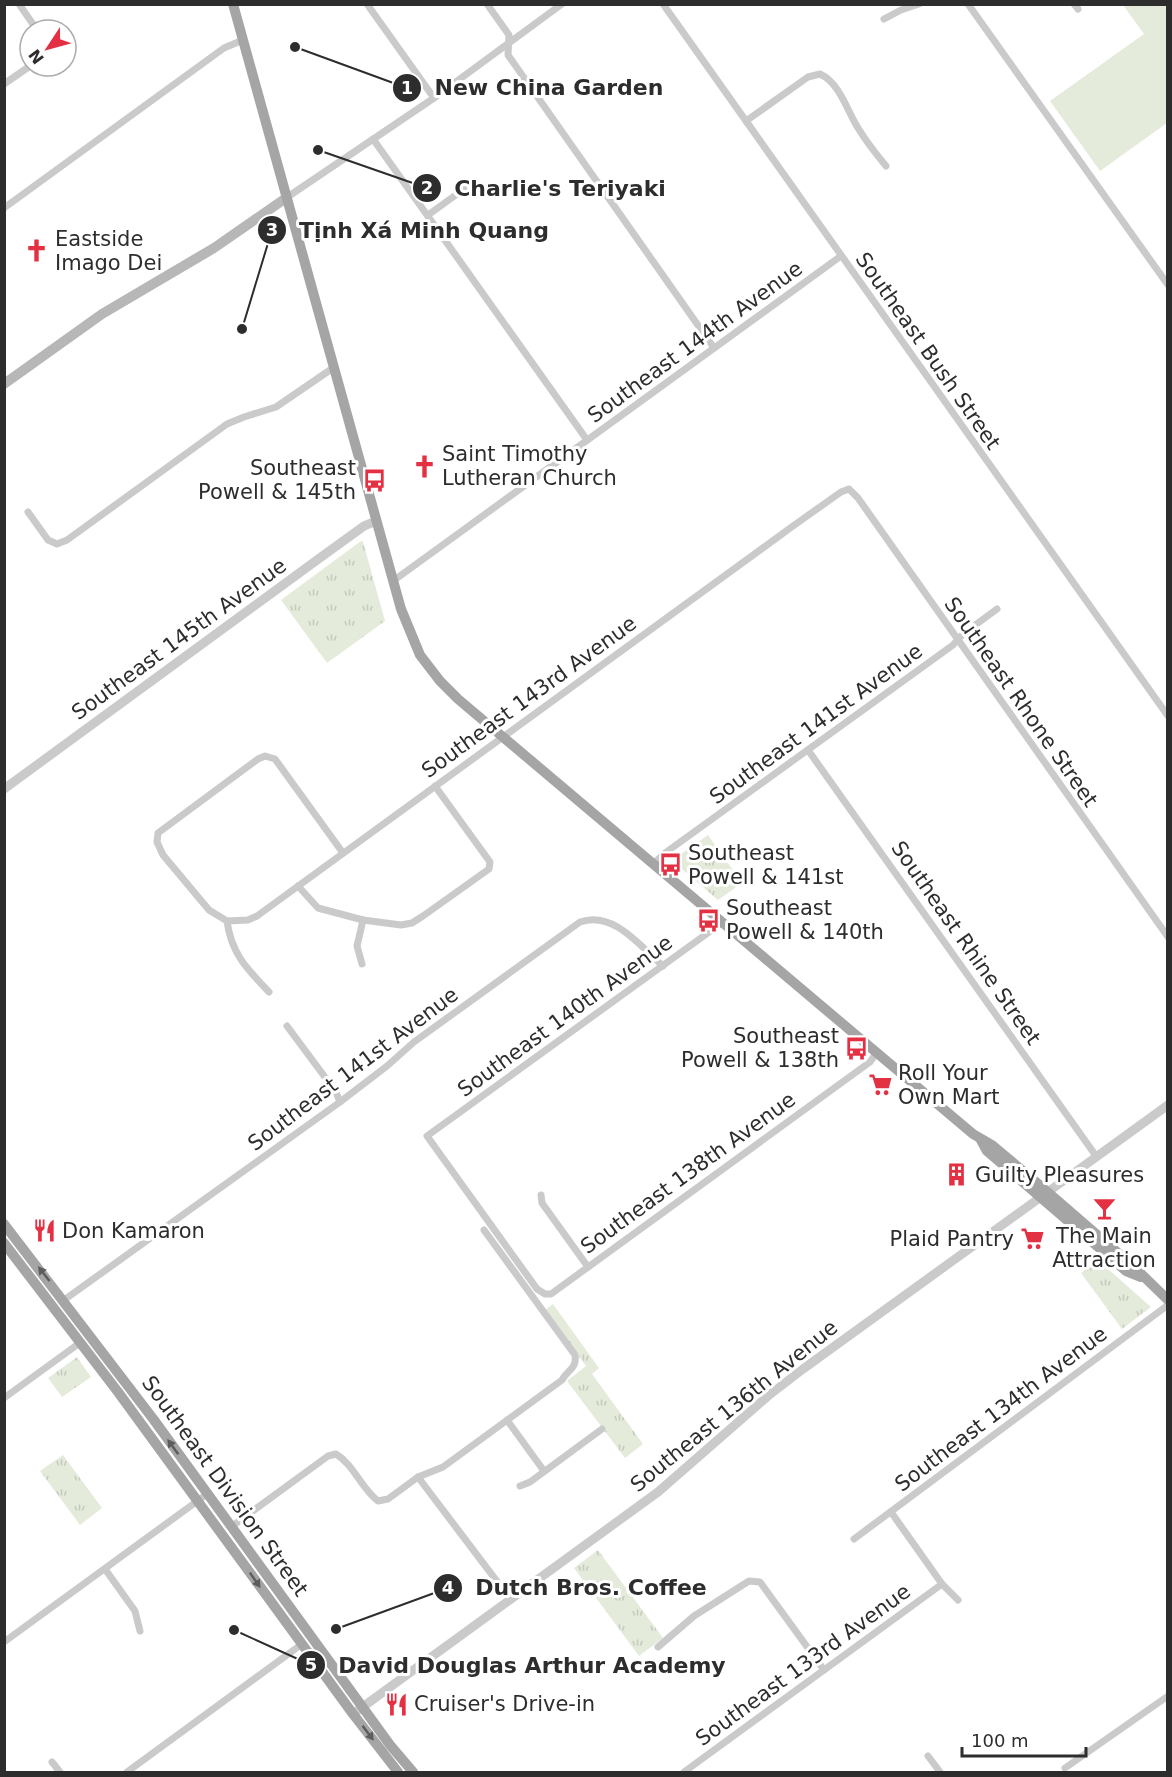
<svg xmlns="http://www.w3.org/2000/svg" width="1172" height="1777" font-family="'DejaVu Sans',sans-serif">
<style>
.grass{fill:url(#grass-tufts)}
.park{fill:#e4ebdb}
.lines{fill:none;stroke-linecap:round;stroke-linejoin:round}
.minor{stroke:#cacaca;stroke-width:7}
.tertiary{stroke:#cacaca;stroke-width:9}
.secondary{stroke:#b7b7b7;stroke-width:10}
.primary{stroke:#a5a5a5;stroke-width:10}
.oneway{fill:#5d5d5d}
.labels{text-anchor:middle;stroke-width:6;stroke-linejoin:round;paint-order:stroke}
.poi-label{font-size:21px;fill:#2d2d2d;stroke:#fff;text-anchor:start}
.street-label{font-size:21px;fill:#2d2d2d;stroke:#fff}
.leader{fill:none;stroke:#2d2d2d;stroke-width:2}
.callout-dot{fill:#2d2d2d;stroke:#fff;stroke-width:2}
.mark-label{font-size:18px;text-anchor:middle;font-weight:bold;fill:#fff}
.callout-label{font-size:22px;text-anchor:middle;font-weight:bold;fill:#2d2d2d;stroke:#fff;stroke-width:6;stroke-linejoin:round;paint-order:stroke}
</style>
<defs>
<pattern id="grass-tufts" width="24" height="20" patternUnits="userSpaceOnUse" patternTransform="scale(1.5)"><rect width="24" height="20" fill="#e4ebdb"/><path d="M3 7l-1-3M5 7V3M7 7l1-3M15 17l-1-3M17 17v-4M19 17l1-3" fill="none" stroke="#c4cabc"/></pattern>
</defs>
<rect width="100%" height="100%" fill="#fff"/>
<!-- grass -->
<g class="grass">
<polygon points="361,541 363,542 385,621 327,663 281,600"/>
<polygon points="708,835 742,883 718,900 677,865 674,859"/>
<polygon points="1098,1260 1151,1307 1122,1329 1081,1273"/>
<polygon points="553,1304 599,1368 592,1374 643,1444 625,1458 567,1381 586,1366 545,1310"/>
<polygon points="77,1357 91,1377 62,1397 48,1378"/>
<polygon points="63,1455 102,1508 80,1525 40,1471"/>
<polygon points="598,1550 663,1638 639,1656 574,1568"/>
</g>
<!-- park -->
<polygon class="park" points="1123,5 1167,5 1167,123 1100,171 1050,101 1144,34"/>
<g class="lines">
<!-- minor -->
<g class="minor">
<polyline points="19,4 37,30"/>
<polyline points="367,4 434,98"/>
<polyline points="487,4 509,35 508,55 714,348"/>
<polyline points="663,4 1168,716"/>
<polyline points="968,4 1168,285"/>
<polyline points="1074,4 1078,9"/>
<polyline points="884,19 901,10 919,4"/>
<polyline points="4,84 30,66"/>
<path d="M746,121L808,77L820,74C840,83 847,111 858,128C866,141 876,154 886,166"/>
<polyline points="373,139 587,440"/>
<polyline points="286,198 434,98 562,4"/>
<polyline points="4,208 224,48 243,40"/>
<polyline points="428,215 464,189"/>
<polyline points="28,512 48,540 57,544 67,540 227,424 244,417 276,407 333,368"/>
<polyline points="393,581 841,256"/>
<polyline points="808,750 1096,1156"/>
<polyline points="653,864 665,853 953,645 963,634 997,609"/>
<polyline points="298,886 318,908 363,920 401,925 412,923 423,916 489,869 490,862 435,786"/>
<polyline points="227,921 248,920 257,916 793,526 841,492 849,489 858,498 1168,937"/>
<polyline points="723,922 427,1136 537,1289 545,1294 551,1294 870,1062 877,1052"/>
<polyline points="362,964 357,946 363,920"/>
<path d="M269,992C247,969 231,953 227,921L209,910L163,855L157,842L158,833L258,759L265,756L275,759L343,853"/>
<polyline points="287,1026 336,1092 340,1102"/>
<polyline points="541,1195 542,1203 588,1267"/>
<path d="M64,1300L340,1102L387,1066L414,1042L580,922C613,910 640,946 663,966"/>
<polyline points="4,1398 81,1342"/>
<polyline points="507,1420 544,1471"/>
<polyline points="418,1477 511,1600"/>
<polyline points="520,1486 530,1482 602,1429"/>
<polyline points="891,1512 942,1584 958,1600"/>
<path d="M231,1527L328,1456L336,1454C354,1465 361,1488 378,1501L388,1499L418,1477L443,1467L562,1380C568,1369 577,1369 575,1355L484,1230"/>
<polyline points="854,1539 1168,1305"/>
<polyline points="105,1569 135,1611 140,1631"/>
<polyline points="4,1642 207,1494"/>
<polyline points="658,1647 694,1616 749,1581 760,1582 824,1670"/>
<polyline points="928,1756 940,1772"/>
<polyline points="52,1762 60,1772"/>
<polyline points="1065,1768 1168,1696"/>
<polyline points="127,1772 302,1644"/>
<polyline points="684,1772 942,1584"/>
</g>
<!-- tertiary -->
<g class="tertiary">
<polyline points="4,789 317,560 364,526 376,521"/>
<polyline points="353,1714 658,1492 768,1396 803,1369 1168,1105"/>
</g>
<!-- secondary -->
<polyline class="secondary" points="4,384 102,314 214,248 286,198"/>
<!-- primary -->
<g class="primary">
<polyline points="233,4 401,609 420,655 440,681 458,699 973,1134 992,1145 1036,1182 1132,1265 1168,1300"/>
<polyline points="981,1140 987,1151 1126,1271 1141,1277"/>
<polyline points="4,1224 154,1420 390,1745 413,1772"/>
<polyline points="4,1243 118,1392 353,1714 398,1772"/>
</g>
</g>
<!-- one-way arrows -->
<defs><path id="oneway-solid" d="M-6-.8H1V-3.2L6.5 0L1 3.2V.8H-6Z" transform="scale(1.5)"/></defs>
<g class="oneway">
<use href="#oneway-solid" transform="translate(44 1274) rotate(-128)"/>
<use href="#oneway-solid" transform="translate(173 1447) rotate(-126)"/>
<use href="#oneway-solid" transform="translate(255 1580) rotate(55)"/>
<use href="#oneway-solid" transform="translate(368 1733) rotate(53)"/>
</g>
<!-- icons -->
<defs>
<symbol id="church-bare" viewBox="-9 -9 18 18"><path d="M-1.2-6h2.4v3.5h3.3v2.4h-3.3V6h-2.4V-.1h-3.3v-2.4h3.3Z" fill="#e33143" stroke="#fff" stroke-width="2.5" paint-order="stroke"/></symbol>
<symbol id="bus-bare" viewBox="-9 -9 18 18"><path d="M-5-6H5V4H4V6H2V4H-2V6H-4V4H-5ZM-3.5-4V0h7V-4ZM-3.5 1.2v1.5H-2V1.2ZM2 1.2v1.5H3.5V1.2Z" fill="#e33143" stroke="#fff" stroke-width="2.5" paint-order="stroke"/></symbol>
<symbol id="supermarket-bare" viewBox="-9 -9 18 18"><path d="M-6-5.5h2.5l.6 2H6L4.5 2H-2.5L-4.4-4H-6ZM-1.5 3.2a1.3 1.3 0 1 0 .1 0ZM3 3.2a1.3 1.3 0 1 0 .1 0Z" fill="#e33143" stroke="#fff" stroke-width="2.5" paint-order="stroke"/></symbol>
<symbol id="building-bare" viewBox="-9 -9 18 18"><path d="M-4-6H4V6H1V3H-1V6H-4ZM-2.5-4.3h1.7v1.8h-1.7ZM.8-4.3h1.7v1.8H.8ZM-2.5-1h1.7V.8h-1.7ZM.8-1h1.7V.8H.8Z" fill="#e33143" stroke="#fff" stroke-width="2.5" paint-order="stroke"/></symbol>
<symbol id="bar-bare" viewBox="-9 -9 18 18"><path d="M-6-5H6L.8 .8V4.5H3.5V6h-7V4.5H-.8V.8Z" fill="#e33143" stroke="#fff" stroke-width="2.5" paint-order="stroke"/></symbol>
<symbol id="restaurant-bare" viewBox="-9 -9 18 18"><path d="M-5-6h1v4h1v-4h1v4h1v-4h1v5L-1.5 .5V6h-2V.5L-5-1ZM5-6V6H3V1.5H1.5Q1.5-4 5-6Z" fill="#e33143" stroke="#fff" stroke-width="2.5" paint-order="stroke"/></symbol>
</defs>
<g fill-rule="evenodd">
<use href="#church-bare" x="20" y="234" width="33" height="33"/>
<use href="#church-bare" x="408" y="450" width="33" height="33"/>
<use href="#bus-bare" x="358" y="464" width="33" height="33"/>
<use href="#bus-bare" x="654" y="848" width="33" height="33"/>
<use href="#bus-bare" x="692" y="904" width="33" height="33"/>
<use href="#bus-bare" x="840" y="1032" width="33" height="33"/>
<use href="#supermarket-bare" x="864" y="1068" width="33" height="33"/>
<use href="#building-bare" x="940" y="1158" width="33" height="33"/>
<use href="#bar-bare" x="1088" y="1192" width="33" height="33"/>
<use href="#restaurant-bare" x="28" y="1214" width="33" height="33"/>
<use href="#supermarket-bare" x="1016" y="1222" width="33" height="33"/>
<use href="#restaurant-bare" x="380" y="1688" width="33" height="33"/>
</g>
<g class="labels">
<!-- poi labels -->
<g class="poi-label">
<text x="55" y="246">Eastside<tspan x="55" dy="24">Imago Dei</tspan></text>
<text x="442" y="461">Saint Timothy<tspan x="442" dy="24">Lutheran Church</tspan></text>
<text x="356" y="475" text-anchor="end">Southeast<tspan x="356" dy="24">Powell &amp; 145th</tspan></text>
<text x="688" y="860">Southeast<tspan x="688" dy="24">Powell &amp; 141st</tspan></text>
<text x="726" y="915">Southeast<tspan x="726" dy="24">Powell &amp; 140th</tspan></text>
<text x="839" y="1043" text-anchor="end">Southeast<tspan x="839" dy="24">Powell &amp; 138th</tspan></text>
<text x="898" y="1080">Roll Your<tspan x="898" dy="24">Own Mart</tspan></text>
<text x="975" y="1182">Guilty Pleasures</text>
<text x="62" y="1238">Don Kamaron</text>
<text x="1104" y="1243" text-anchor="middle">The Main<tspan x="1104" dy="24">Attraction</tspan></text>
<text x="1014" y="1246" text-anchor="end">Plaid Pantry</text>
<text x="414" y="1711">Cruiser's Drive-in</text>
</g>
<!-- street labels -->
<g class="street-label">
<text transform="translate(695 342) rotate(-36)" y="7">Southeast 144th Avenue</text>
<text transform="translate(928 351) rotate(55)" y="7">Southeast Bush Street</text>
<text transform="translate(179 639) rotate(-36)" y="7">Southeast 145th Avenue</text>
<text transform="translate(529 697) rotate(-36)" y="7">Southeast 143rd Avenue</text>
<text transform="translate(1021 702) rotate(55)" y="7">Southeast Rhone Street</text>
<text transform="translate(816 724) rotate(-36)" y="7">Southeast 141st Avenue</text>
<text transform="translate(966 943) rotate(55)" y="7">Southeast Rhine Street</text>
<text transform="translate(565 1016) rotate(-36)" y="7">Southeast 140th Avenue</text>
<text transform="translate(353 1069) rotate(-37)" y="7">Southeast 141st Avenue</text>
<text transform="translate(688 1173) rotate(-36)" y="7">Southeast 138th Avenue</text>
<text transform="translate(734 1406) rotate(-39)" y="7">Southeast 136th Avenue</text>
<text transform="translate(1001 1409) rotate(-37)" y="7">Southeast 134th Avenue</text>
<text transform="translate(225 1486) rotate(54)" y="7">Southeast Division Street</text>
<text transform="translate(803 1665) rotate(-36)" y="7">Southeast 133rd Avenue</text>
</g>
</g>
<!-- callouts -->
<path class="leader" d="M295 47L407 88M318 150L427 188M242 329L272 230M336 1629L448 1588M234 1630L311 1665"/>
<g class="callout-dot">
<circle cx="295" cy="47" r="6"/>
<circle cx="318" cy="150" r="6"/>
<circle cx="242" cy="329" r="6"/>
<circle cx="336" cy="1629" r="6"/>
<circle cx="234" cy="1630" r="6"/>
<circle cx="407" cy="88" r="15"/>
<circle cx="427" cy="188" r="15"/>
<circle cx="272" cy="230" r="15"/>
<circle cx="448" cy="1588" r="15"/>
<circle cx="311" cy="1665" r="15"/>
</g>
<g class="mark-label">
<text x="407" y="94">1</text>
<text x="427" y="194">2</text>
<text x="272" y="236">3</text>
<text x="448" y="1594">4</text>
<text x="311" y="1671">5</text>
</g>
<g class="callout-label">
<text x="549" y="95">New China Garden</text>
<text x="560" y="196">Charlie's Teriyaki</text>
<text x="424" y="238">Tịnh Xá Minh Quang</text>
<text x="591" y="1595">Dutch Bros. Coffee</text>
<text x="532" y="1673">David Douglas Arthur Academy</text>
</g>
<!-- border -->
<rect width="1172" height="1777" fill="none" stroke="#2d2d2d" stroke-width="12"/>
<!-- north arrow -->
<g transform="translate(48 48) rotate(234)"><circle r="28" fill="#ffffff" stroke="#ababab" stroke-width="1.5"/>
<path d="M0-4.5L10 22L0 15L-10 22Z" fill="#e33143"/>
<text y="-9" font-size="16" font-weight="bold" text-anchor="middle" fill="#2d2d2d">N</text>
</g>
<!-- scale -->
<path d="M962 1747v9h124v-9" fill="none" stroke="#2d2d2d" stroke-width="3"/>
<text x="971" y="1747" font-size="18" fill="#2d2d2d" stroke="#ffffff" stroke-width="4.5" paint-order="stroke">100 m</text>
</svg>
